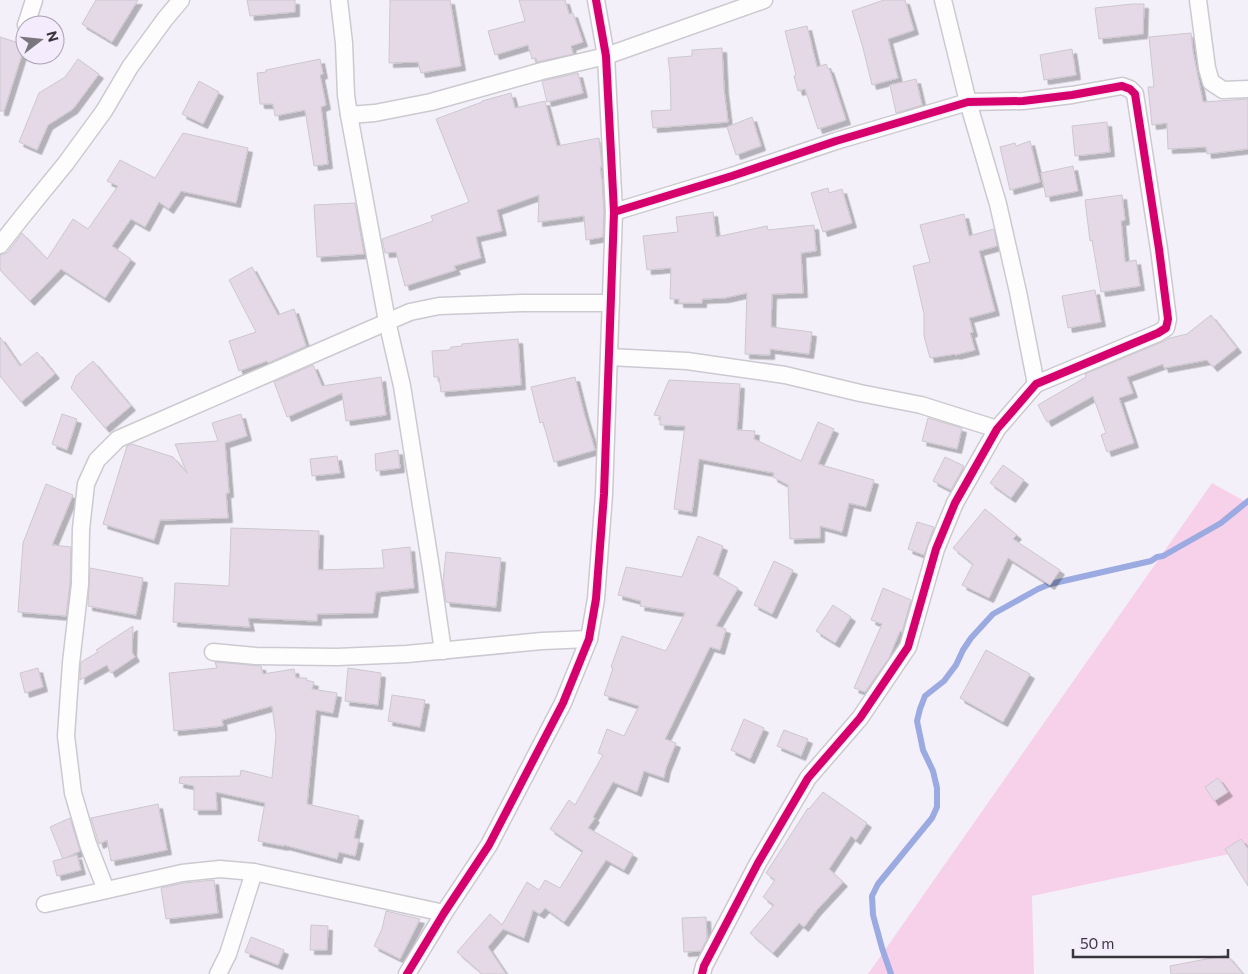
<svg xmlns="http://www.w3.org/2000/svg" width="1248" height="974" font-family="Commissioner,sans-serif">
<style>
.green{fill:#f7d1ea}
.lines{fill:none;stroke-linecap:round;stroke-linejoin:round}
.stream{stroke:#9baae1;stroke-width:6}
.building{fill:#e5d9e7;stroke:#ccc8ce;filter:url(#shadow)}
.street-casing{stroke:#ccc9d0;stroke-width:19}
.street{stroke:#fdfdfe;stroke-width:16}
.cycleway-casing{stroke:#f4ecfd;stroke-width:11}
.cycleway{stroke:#d6006c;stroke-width:8}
</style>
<defs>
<filter id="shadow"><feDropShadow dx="4.5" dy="4.5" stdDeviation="0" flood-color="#0004"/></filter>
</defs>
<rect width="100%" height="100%" fill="#f4f0f9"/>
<!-- green -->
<polygon class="green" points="1212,483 1248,503 1248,850 1032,896 1034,974 868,974"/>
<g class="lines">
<!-- stream -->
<polyline class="stream" points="891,974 882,948 873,915 872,896 878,884 932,818 937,807 937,788 933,771 923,750 917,721 920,709 925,696 944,681 956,665 963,650 971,638 993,614 1038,589 1050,584 1151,561 1157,557 1163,556 1221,523 1248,501"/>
</g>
<!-- building -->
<g class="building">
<polygon points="96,0 138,0 112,42 82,24"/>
<polygon points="247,0 295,0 295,12 250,16"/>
<polygon points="390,0 450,0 461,66 421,73 418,62 389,63"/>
<polygon points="519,0 565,0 569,14 573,13 583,42 571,46 573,54 537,62 536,58 532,59 528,45 495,55 488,31 525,21"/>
<polygon points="884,0 905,0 914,30 888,39 898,78 872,85 863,48 852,11"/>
<polygon points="1132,4 1144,4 1143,34 1099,39 1095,8"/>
<polygon points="807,26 817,67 826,64 828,69 829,68 846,120 818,129 805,89 798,91 794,76 796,75 785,31"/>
<polygon points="1191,33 1193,52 1203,102 1248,99 1248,149 1207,154 1206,147 1168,149 1167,123 1152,125 1148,87 1154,87 1149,37"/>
<polygon points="0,37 25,45 4,111 0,111"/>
<polygon points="722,48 724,90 728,122 653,128 651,111 671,110 670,73 668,58 692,56 692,50"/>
<polygon points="1072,49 1076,75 1044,80 1040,55"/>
<polygon points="78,59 99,74 73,109 48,125 37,150 19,142 39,93 65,77"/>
<polygon points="320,59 323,74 320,75 326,105 321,107 328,164 314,166 305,110 275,116 273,104 260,104 257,73 266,72 266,70"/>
<polygon points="578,73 583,93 547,102 542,81"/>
<polygon points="916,79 922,105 896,113 890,85"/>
<polygon points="199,81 219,92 203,124 182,114"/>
<polygon points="511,93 515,108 545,101 557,146 599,138 602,167 600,167 602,181 604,212 603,237 586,240 584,216 538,222 539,195 497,210 502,231 476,237 481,258 454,266 456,270 405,286 396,252 385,253 382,239 433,221 431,216 469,202 436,119 482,102 482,101"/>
<polygon points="752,117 761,146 736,155 727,127"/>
<polygon points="1107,122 1110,152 1075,156 1072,126"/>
<polygon points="183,133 248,148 236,203 181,191 169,209 159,202 145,227 131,219 112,246 131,259 105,298 61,269 30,301 0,270 0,255 4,254 8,252 22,233 47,259 73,219 88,229 118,186 107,181 120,160 155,178"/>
<polygon points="1030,141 1040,182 1010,190 1000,147 1015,143 1016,146"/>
<polygon points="1073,166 1078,191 1046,197 1041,173"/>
<polygon points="828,188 829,193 842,189 852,223 823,232 811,193"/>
<polygon points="1122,195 1125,220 1121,221 1125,262 1136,260 1140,286 1101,292 1092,240 1090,241 1085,200"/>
<polygon points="355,203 364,254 317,257 314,205"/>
<polygon points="713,212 716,237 767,226 768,230 814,225 816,251 801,253 803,293 772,294 771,327 812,332 809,354 770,349 770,355 745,354 747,293 725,298 702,299 702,303 679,303 679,299 670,299 671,268 647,270 643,236 678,232 676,217"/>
<polygon points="964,214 969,236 994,229 997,246 979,251 995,311 969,318 973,332 970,333 975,350 955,355 955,354 930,358 924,336 924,314 913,266 930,262 920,225"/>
<polygon points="252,267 278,315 294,309 306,346 268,363 267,361 239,371 229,341 256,332 229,280"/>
<polygon points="1095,290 1101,322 1068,328 1062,296"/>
<polygon points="1211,315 1237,348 1213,367 1207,360 1164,368 1163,364 1127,377 1133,393 1119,398 1134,443 1107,452 1101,435 1106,433 1093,396 1047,422 1038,405 1086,377 1085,374 1162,342 1170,338 1187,334"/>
<polygon points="0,337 20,366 37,352 55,374 21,402 0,376"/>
<polygon points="518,339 521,385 441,392 439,377 434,377 432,351 449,350 451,347 462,346 462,344"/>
<polygon points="93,361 131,406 105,428 71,388 76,376"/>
<polygon points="313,365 322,386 381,377 386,415 346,421 342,393 287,417 274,382"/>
<polygon points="575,377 584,413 595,450 554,462 543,422 540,423 531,387"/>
<polygon points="669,380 740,384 737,430 755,431 754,439 801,461 818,422 834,429 818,464 874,480 866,507 849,503 842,532 820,526 820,538 790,539 788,485 773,477 774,473 699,459 692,512 674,509 685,426 660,425 660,416 654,415"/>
<polygon points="62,414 77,419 67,450 52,444"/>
<polygon points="241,414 247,436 225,443 229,493 226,493 228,518 160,520 154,540 103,524 127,446 132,444 173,457 187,473 175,444 218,441 212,423"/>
<polygon points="928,418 962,428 957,449 922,441"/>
<polygon points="398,450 400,468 376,471 375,454"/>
<polygon points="337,456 340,473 312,476 310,459"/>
<polygon points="945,457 964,466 951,490 933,481"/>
<polygon points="1003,465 1024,480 1011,498 990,483"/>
<polygon points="46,484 73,495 52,545 71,547 70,583 66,616 18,612 23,543"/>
<polygon points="985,509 1017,535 1013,539 1060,570 1050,585 1008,558 989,598 962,585 973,564 953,548"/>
<polygon points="917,522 934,527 924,555 908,549"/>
<polygon points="231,528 319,531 318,570 384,568 382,550 410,547 414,588 376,592 373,613 317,614 317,621 248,618 250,627 173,622 175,583 229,586"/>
<polygon points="698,536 723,546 713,574 738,588 716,626 726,629 720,650 710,647 665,739 676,743 666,768 664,778 644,771 637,792 613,782 593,817 595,818 588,828 633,854 624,870 606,860 578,902 564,922 545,908 540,914 533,910 524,938 503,929 488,947 506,974 481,974 479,971 457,952 490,914 502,925 527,882 539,890 545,880 560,888 583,851 550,829 569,800 575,805 603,755 598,753 607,729 624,736 639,706 604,695 613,668 611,667 622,636 666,651 685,613 640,606 641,601 618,595 626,567 682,577"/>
<polygon points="446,552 501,558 496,607 446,602 443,581"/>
<polygon points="774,561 793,570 772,614 754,605"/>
<polygon points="90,568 143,578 136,615 88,606"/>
<polygon points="883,588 911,600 902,632 900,631 889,658 865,692 854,688 882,624 871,620"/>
<polygon points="833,605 851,617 835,643 816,631"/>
<polygon points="133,626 132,652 135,657 111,673 107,665 80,680 81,662 98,652 96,650"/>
<polygon points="986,650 1030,674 1003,722 960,698"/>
<polygon points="215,662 261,666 263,674 294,669 296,678 307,678 306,680 314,682 312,689 337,693 333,713 316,710 307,804 359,816 354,838 359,839 355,856 339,852 337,859 284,845 284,846 258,841 265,803 216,792 217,810 194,810 194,786 179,783 180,777 240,776 241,770 272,778 276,736 272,706 222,720 223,726 174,731 169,673 217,668"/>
<polygon points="38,668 43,687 25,693 20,673"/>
<polygon points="348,668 381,673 378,705 345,701"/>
<polygon points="392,695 425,700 420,727 388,721"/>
<polygon points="744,719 764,728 750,759 731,750"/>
<polygon points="784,730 808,739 801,756 777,746"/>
<polygon points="1218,778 1228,792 1214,801 1205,787"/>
<polygon points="823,792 867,823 856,840 851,836 829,869 843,882 816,911 804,927 799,923 773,953 750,933 774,905 763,897 775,880 766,873 808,808 809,809"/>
<polygon points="158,804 167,850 111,861 107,840 99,844 91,818"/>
<polygon points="70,818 80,851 63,859 50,827"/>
<polygon points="1241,839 1248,849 1248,886 1225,849"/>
<polygon points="77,855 81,870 57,876 53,861"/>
<polygon points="214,880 218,913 166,919 161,888 184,883"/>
<polygon points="386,911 420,919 400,959 374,946 382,929"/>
<polygon points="706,917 707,939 701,951 684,952 682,918"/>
<polygon points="311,925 328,926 327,950 310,950"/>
<polygon points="251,937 284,950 278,965 245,952"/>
<polygon points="1227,955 1243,974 1171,974 1170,966"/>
</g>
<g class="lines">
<defs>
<g id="street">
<polyline points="339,0 344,43 346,95 349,115 387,321 402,386 431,568 443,651"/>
<polyline points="943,0 968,102 998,204 1018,292 1036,384"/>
<polyline points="1198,0 1207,68 1211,82 1223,90 1248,89"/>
<polyline points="26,25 34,0"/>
<polyline points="349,115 375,113 431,102 542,71 606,56 764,0"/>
<polyline points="614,212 732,176 836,141 968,102 1023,101 1072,95 1122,86 1130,89 1135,94 1159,249 1168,319 1166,328 1158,333 1036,384 997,429 955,503 936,549 908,647 860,718 808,778 758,863 704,966 702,974"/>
<polyline points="0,245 22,217 66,163 104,111 130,67 165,19 181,0"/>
<polyline points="609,357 687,361 785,375 860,393 921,405 997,429"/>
<polyline points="213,652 256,656 337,657 407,654 542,641 589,639"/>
<polyline points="106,890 88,844 73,793 66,736 71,663 80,584 81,529 86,484 97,460 118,439 410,312 439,306 522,303 611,303"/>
<polyline points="45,904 182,873 220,869 254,872 444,913"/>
<polyline points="218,974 228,954 254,872"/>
<polyline points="407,974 444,913 489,845 563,703 589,639 596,599 604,494 614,212 606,56 596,0"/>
</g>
</defs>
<!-- street casing -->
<use href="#street" class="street-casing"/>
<!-- street -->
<use href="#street" class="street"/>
<defs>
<g id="cycleway">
<polyline points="614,212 732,176 836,141 968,102 1023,101 1072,95 1122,86 1130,89 1135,94 1159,249 1168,319 1166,328 1158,333 1036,384 997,429 955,503 936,549 908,647 860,718 808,778 758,863 704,966 702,974"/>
<polyline points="407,974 444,913 489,845 563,703 589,639 596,599 604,494 614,212 606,56 596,0"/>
</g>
</defs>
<!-- cycleway casing -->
<use href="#cycleway" class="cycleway-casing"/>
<!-- cycleway -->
<use href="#cycleway" class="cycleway"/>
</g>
<!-- north arrow -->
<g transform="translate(40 40) rotate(74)"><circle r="24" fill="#f4ecfd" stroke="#a9a3b0"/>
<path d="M0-4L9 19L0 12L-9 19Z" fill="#7a767e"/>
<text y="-8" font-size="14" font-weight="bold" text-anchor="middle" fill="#39353c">N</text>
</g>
<!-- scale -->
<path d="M1073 949v8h155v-8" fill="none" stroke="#39353c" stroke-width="2.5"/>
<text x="1080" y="949" font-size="15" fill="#39353c" stroke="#f4ecfd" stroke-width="4" paint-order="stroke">50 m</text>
</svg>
